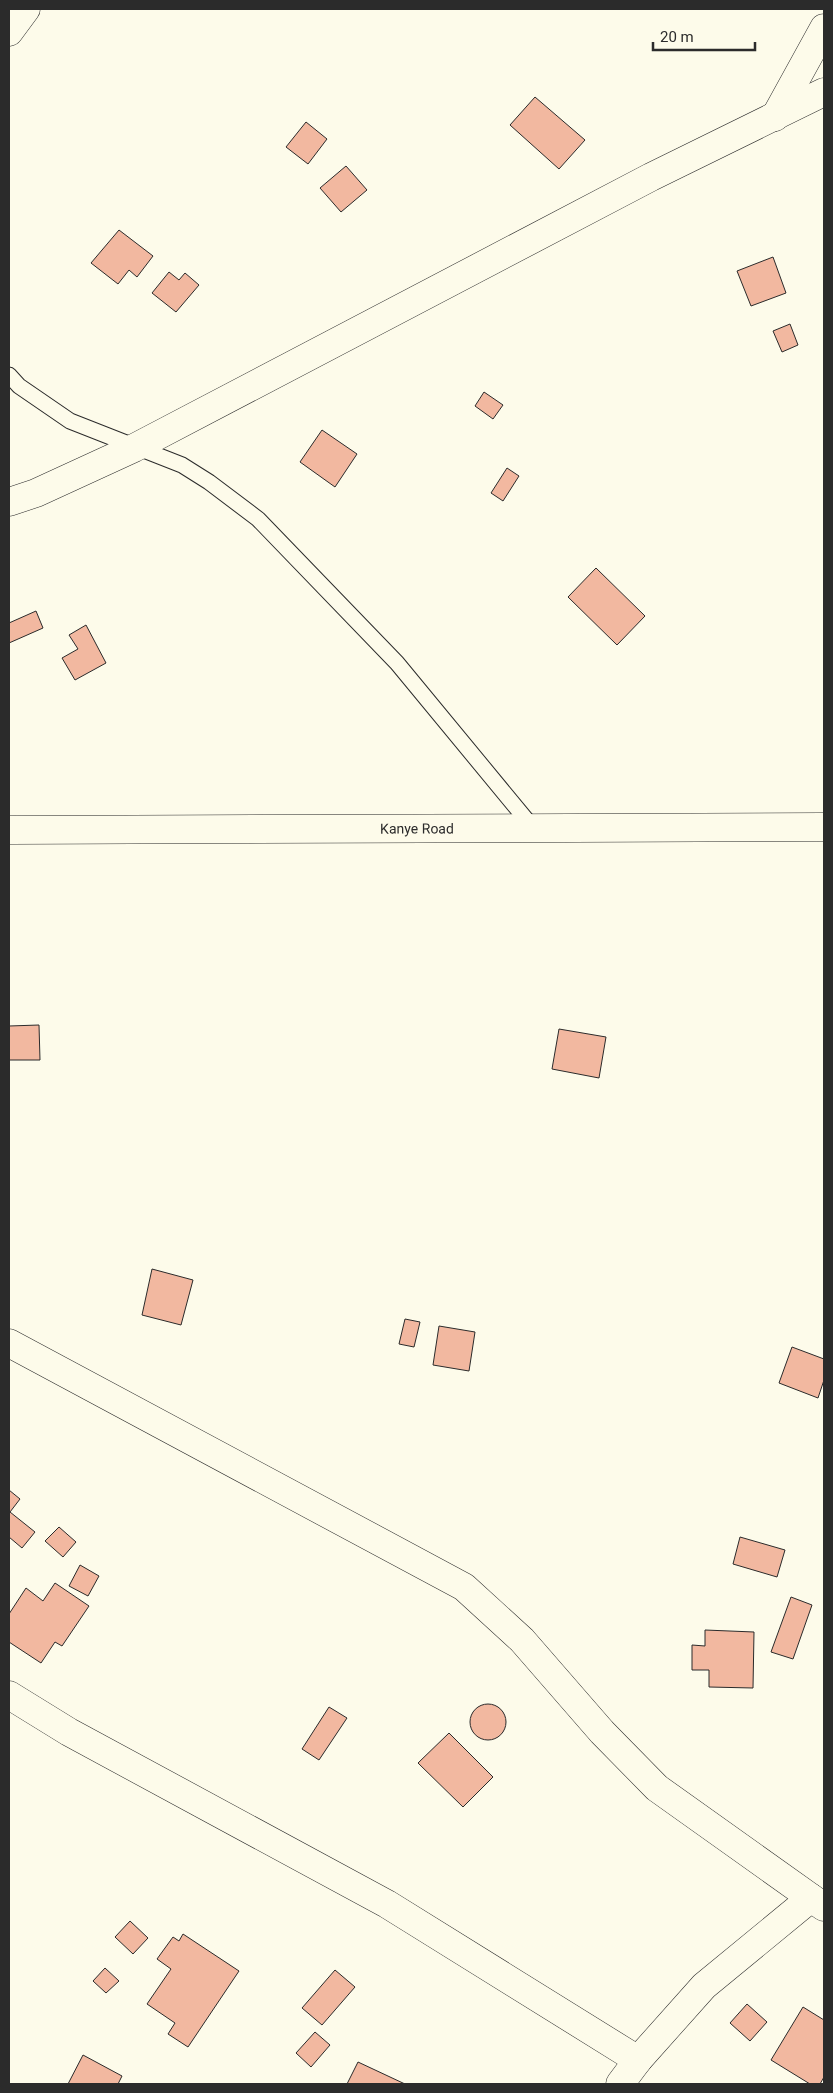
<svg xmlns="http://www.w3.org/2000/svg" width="833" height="2093" font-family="Roboto,sans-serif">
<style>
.building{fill:#f2b8a0;stroke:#2b2b2b}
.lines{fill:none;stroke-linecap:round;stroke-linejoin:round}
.service-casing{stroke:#2b2b2b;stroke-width:17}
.minor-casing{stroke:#2b2b2b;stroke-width:29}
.secondary-casing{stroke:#2b2b2b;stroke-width:29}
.service{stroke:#fdfbea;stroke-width:15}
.minor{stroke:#fdfbea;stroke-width:28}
.secondary{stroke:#fdfbea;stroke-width:28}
.labels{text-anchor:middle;stroke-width:4;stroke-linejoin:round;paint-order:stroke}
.street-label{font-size:14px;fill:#2b2b2b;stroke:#fdfbea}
</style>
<rect width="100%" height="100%" fill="#fdfbea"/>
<!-- building -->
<g class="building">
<polygon points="535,97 585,140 559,169 510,125"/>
<polygon points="306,122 327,139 308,164 286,147"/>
<polygon points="346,166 367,190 341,212 320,188"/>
<polygon points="119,230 153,256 137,277 129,270 118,284 91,263"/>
<polygon points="773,257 786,293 751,306 737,271"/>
<polygon points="169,272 179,280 185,273 199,285 176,312 152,293"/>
<polygon points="790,324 798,345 782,352 773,331"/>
<polygon points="484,392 503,405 493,419 475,406"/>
<polygon points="322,430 357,454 335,487 300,462"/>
<polygon points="507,468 519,476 503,501 491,493"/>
<polygon points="596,568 645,616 617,645 568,597"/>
<polygon points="36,611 43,628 9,643 9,623"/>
<polygon points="86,625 106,663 75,680 62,658 78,649 69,635"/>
<polygon points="39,1025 40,1060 9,1060 9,1026"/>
<polygon points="559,1029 606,1037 599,1078 552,1069"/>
<polygon points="152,1269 193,1280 181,1325 142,1315"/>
<polygon points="405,1319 420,1322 414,1347 399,1344"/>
<polygon points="439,1326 475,1332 469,1371 433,1365"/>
<polygon points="792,1347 824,1359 824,1380 818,1398 779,1383"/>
<polygon points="9,1490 20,1499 10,1512 35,1532 22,1548 9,1537"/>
<polygon points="59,1527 76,1542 63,1557 45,1541"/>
<polygon points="740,1537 785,1550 777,1577 733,1564"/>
<polygon points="80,1565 99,1576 88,1596 69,1586"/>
<polygon points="55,1583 89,1606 62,1646 55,1642 41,1663 9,1642 9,1614 26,1588 43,1601"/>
<polygon points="791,1597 812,1605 793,1659 771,1652"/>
<polygon points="705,1630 754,1632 753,1688 709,1687 709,1670 692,1670 692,1645 705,1646"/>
<circle cx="488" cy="1722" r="18"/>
<polygon points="329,1707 347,1718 319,1760 302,1749"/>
<polygon points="449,1733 493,1777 463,1807 418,1763"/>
<polygon points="130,1921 148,1938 133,1954 115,1937"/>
<polygon points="183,1934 239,1971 188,2047 168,2034 175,2023 147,2004 171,1969 157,1959 173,1937 179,1941"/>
<polygon points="105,1968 119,1981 106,1993 93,1981"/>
<polygon points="335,1970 355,1987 322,2025 302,2008"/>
<polygon points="747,2004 767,2022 750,2041 730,2023"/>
<polygon points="803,2007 824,2020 824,2077 820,2084 810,2084 771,2060"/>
<polygon points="315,2032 330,2045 311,2067 296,2053"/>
<polygon points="83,2055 122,2076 118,2084 68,2084"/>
<polygon points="358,2062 405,2084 347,2084"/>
</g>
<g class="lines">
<defs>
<polyline id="service" points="9,375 19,386 70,421 182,465 209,482 258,519 397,663 534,829"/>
<g id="minor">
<polyline points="9,32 26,9"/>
<polyline points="775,117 824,28"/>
<polyline points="9,502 36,493 134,448 651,177 824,92"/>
<polyline points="9,1343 464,1587 522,1640 602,1732 657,1788 824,1907"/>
<polyline points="9,1695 69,1732 387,1904 638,2060"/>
<polyline points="620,2084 638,2060 704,1986 811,1898"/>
</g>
<g id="secondary">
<path id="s1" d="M9,830L824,827"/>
</g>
</defs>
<!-- service casing -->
<use href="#service" class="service-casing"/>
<!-- minor casing -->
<use href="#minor" class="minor-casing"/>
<!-- secondary casing -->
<use href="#secondary" class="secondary-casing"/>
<!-- service -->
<use href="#service" class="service"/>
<!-- minor -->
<use href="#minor" class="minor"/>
<!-- secondary -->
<use href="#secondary" class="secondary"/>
</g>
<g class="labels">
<!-- street labels -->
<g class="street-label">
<text dy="5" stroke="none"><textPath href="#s1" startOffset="408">Kanye Road</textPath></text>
</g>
</g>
<!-- border -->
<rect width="833" height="2093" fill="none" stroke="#2b2b2b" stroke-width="20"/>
<!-- scale -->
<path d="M653 42v8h102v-8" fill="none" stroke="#2b2b2b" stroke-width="2.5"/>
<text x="660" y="42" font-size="15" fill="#2b2b2b" stroke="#fdfbea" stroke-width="4" paint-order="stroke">20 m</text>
</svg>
